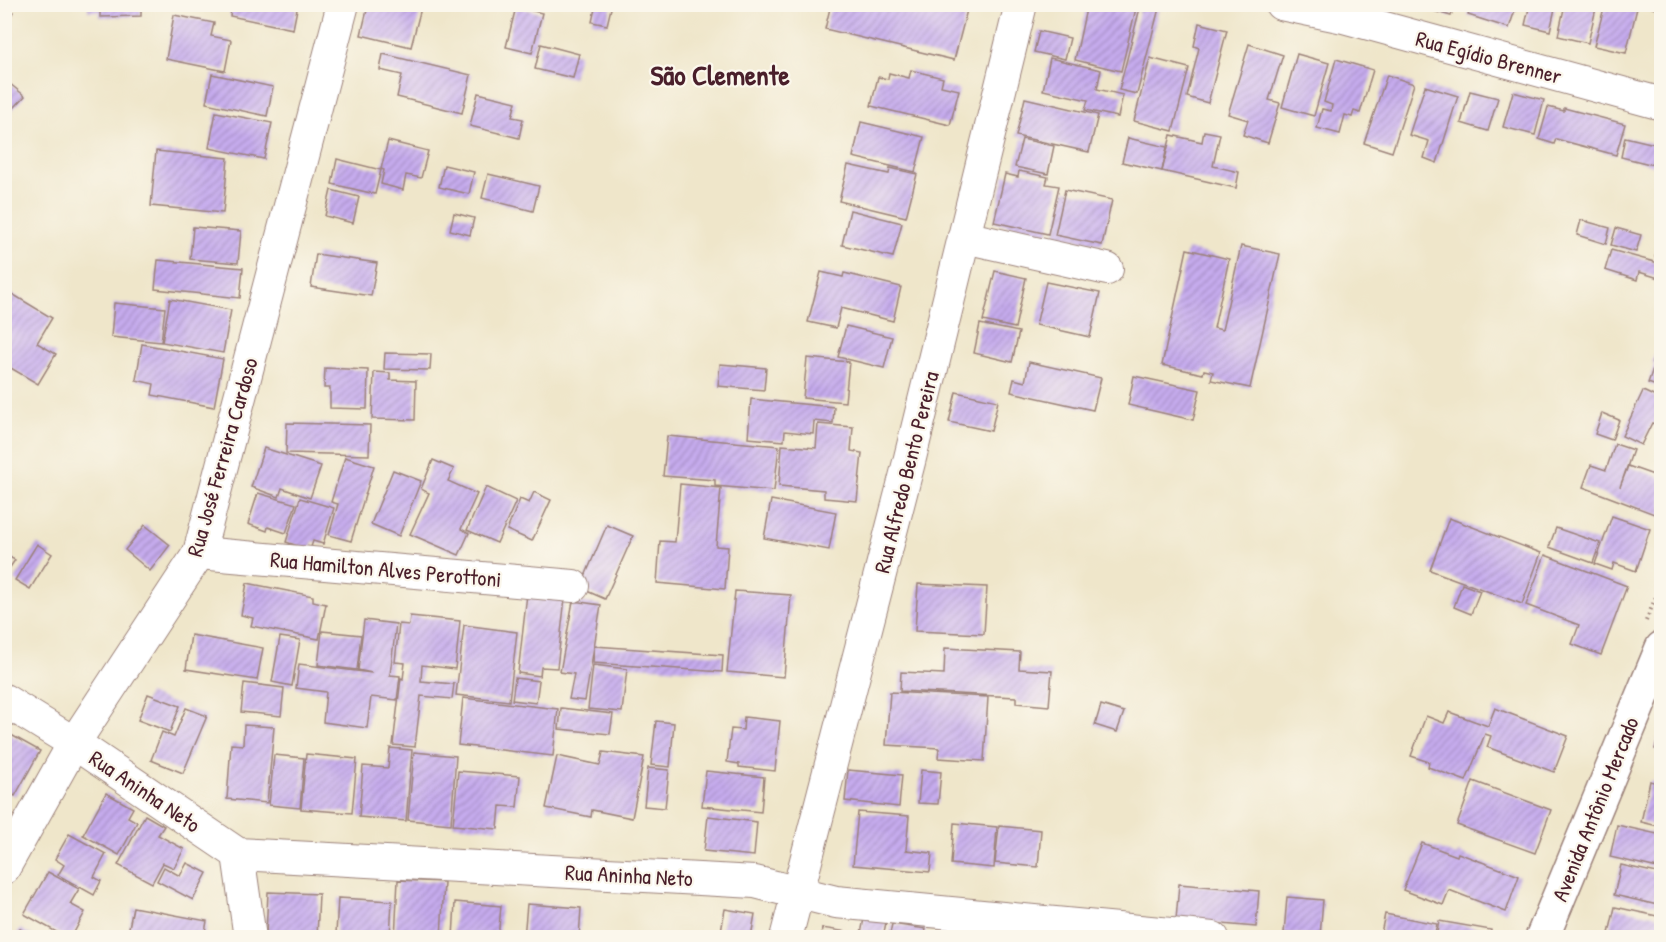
<svg xmlns="http://www.w3.org/2000/svg" width="1666" height="942" font-family="'Patrick Hand',sans-serif">
<style>
.building{fill:url(#building-hatch)}
.lines{fill:none;stroke-linecap:round;stroke-linejoin:round}
.street-casing{stroke:#9c827a;stroke-width:34}
.secondary-casing{stroke:#9c827a;stroke-width:36}
.path{stroke:#9c827a;stroke-width:4;stroke-dasharray:1.5 4.5;stroke-linecap:butt}
.street{stroke:#fff;stroke-width:32}
.secondary{stroke:#fff;stroke-width:33}
.labels{text-anchor:middle;stroke-width:4.5;stroke-linejoin:round;paint-order:stroke}
.street-label{font-size:22px;fill:#4a1f2b;stroke:#fbf7ec}
.district-label{font-size:28px;font-weight:bold;fill:#4a1f2b;stroke:#fbf7ec}
</style>
<defs>
<pattern id="building-hatch" width="6" height="6" patternUnits="userSpaceOnUse" patternTransform="scale(1.5)"><rect width="6" height="6" fill="#c6acee"/><path d="M-1 1l2-2M0 6l6-6M5 7l2-2" fill="none" stroke="#a38bc1"/></pattern>
</defs>
<rect width="100%" height="100%" fill="#fbf7ec"/>
<filter id="ink" filterUnits="userSpaceOnUse"><feTurbulence type="fractalNoise" baseFrequency=".0167" numOctaves="2"/><feDisplacementMap in="SourceGraphic" scale="12" xChannelSelector="R" yChannelSelector="G"/><feConvolveMatrix kernelMatrix="1 2 1 2 8 2 1 2 1" color-interpolation-filters="sRGB"/></filter>
<filter id="wash" filterUnits="userSpaceOnUse"><feTurbulence type="fractalNoise" baseFrequency=".008" numOctaves="4" result="noise"/><feDisplacementMap in="SourceGraphic" scale="24" xChannelSelector="R" yChannelSelector="G"/><feGaussianBlur stdDeviation="1.35" result="paint"/><feColorMatrix in="noise" values="0 0 0 0 0 0 0 0 0 0 0 0 0 0 0 0 0 1.4 0 .05"/><feComposite in="paint" operator="in"/></filter>
<g filter="url(#wash)">
<rect width="100%" height="100%" fill="#efe6ca"/>
<g id="blocks">
<!-- building -->
<g class="building">
<polygon points="88,4 141,4 141,16 100,17 100,11 88,11"/>
<polygon points="232,4 298,4 293,29 230,16"/>
<polygon points="382,4 422,4 411,47 361,35 368,6 381,9"/>
<polygon points="596,4 612,4 607,25 592,22"/>
<polygon points="831,4 946,4 967,10 954,60 825,29"/>
<polygon points="1087,4 1137,4 1121,71 1075,60"/>
<polygon points="1141,4 1159,8 1137,94 1119,90"/>
<polygon points="1419,4 1455,4 1451,16 1419,7"/>
<polygon points="1471,4 1517,4 1509,28 1468,15"/>
<polygon points="1530,4 1556,4 1550,31 1525,25"/>
<polygon points="1565,4 1597,4 1588,43 1558,36"/>
<polygon points="1605,4 1638,4 1626,53 1594,46"/>
<polygon points="1653,4 1662,4 1662,10 1652,8"/>
<polygon points="960,5 986,5 984,11"/>
<polygon points="4,7 13,12 4,28"/>
<polygon points="516,7 542,13 532,53 506,47"/>
<polygon points="174,15 214,23 211,36 231,40 225,71 166,59"/>
<polygon points="1199,23 1227,30 1208,103 1187,97 1199,48 1194,46"/>
<polygon points="1039,31 1070,38 1065,59 1034,52"/>
<polygon points="541,44 579,54 573,78 535,69"/>
<polygon points="1249,44 1283,55 1269,100 1280,103 1268,143 1243,135 1248,120 1228,114"/>
<polygon points="383,54 471,75 462,113 397,97 402,75 380,70"/>
<polygon points="1297,54 1329,63 1314,116 1282,107"/>
<polygon points="1050,58 1101,70 1097,89 1123,95 1118,117 1085,110 1088,100 1043,90"/>
<polygon points="1150,58 1189,68 1173,131 1134,121"/>
<polygon points="1336,59 1373,70 1360,113 1354,111 1352,117 1345,115 1340,134 1317,128 1322,109 1331,111 1332,105 1324,102"/>
<polygon points="911,70 943,78 941,86 959,90 950,125 871,106 878,77 888,79 889,73 909,78"/>
<polygon points="212,74 273,87 267,116 206,103"/>
<polygon points="1387,75 1414,84 1392,152 1364,143"/>
<polygon points="4,79 25,96 4,119"/>
<polygon points="1425,86 1458,96 1437,163 1424,158 1429,141 1409,135"/>
<polygon points="1470,91 1498,98 1488,131 1461,123"/>
<polygon points="1513,92 1544,100 1535,135 1503,127"/>
<polygon points="478,93 516,102 512,117 523,119 519,138 470,126"/>
<polygon points="1025,98 1098,115 1089,152 1016,136"/>
<polygon points="1548,107 1564,111 1564,108 1625,124 1616,155 1556,139 1554,144 1539,139"/>
<polygon points="216,112 272,123 264,159 209,148"/>
<polygon points="861,122 924,137 915,172 853,157"/>
<polygon points="1204,131 1220,134 1213,166 1239,172 1236,188 1162,171 1171,135 1202,142"/>
<polygon points="1625,137 1659,145 1654,165 1621,157"/>
<polygon points="1128,138 1167,147 1162,171 1122,162"/>
<polygon points="1022,139 1054,146 1048,174 1015,167"/>
<polygon points="388,141 428,151 421,178 406,175 403,190 381,184 384,170 381,169"/>
<polygon points="156,151 228,158 223,213 151,206"/>
<polygon points="337,159 381,170 375,194 332,184"/>
<polygon points="444,165 474,172 469,194 439,187"/>
<polygon points="848,165 889,174 890,168 917,174 906,217 839,201"/>
<polygon points="1019,171 1048,177 1046,184 1059,186 1048,234 994,222 1005,174 1018,177"/>
<polygon points="488,174 539,186 533,211 482,198"/>
<polygon points="331,190 359,197 353,223 325,216"/>
<polygon points="1065,190 1112,200 1102,245 1055,235"/>
<polygon points="850,210 902,223 893,257 842,245"/>
<polygon points="454,213 474,218 470,235 450,230"/>
<polygon points="1581,220 1610,228 1606,244 1577,235"/>
<polygon points="193,227 241,231 238,263 190,259"/>
<polygon points="1616,228 1641,235 1636,252 1611,245"/>
<polygon points="1661,238 1662,238 1662,259 1655,256"/>
<polygon points="1241,246 1280,254 1250,388 1211,380 1213,372 1204,370 1203,374 1162,365 1187,249 1229,259 1214,328 1222,330"/>
<polygon points="1611,250 1662,264 1662,279 1639,272 1637,280 1605,270"/>
<polygon points="316,254 377,263 371,296 311,287"/>
<polygon points="158,260 243,268 240,298 155,289"/>
<polygon points="995,271 1026,278 1015,328 983,321"/>
<polygon points="821,272 843,277 844,273 901,287 893,321 841,308 836,328 808,322"/>
<polygon points="1046,282 1100,293 1090,337 1036,325"/>
<polygon points="4,289 52,318 37,343 56,354 38,384 4,364"/>
<polygon points="170,299 231,310 223,353 162,342"/>
<polygon points="114,303 165,308 161,342 111,337"/>
<polygon points="980,324 1019,332 1012,362 974,353"/>
<polygon points="846,326 892,337 884,368 838,357"/>
<polygon points="1661,337 1662,337 1662,388 1648,383 1655,363 1652,362"/>
<polygon points="142,344 223,359 214,407 152,395 154,384 136,380"/>
<polygon points="385,353 431,354 430,370 384,369"/>
<polygon points="807,358 849,362 845,402 803,398"/>
<polygon points="1029,362 1101,378 1093,410 1011,392 1014,379 1025,382"/>
<polygon points="720,364 766,368 764,390 718,386"/>
<polygon points="325,368 368,370 367,409 330,408 330,388 324,388"/>
<polygon points="374,372 390,373 390,380 416,381 415,420 372,419"/>
<polygon points="1134,376 1200,390 1193,420 1128,405"/>
<polygon points="1643,391 1662,400 1662,424 1660,426 1652,423 1641,445 1622,436"/>
<polygon points="956,392 998,401 991,431 949,422"/>
<polygon points="751,399 834,407 833,423 814,421 813,434 785,431 784,441 748,438"/>
<polygon points="1602,413 1619,420 1612,440 1595,434"/>
<polygon points="287,423 370,425 369,455 286,453"/>
<polygon points="818,424 853,427 851,451 862,453 857,501 824,498 824,490 779,486 782,445 816,448"/>
<polygon points="667,436 779,446 774,491 715,486 715,480 663,476"/>
<polygon points="1615,444 1633,450 1620,487 1628,466 1662,478 1662,517 1583,487 1591,465 1606,470"/>
<polygon points="264,448 321,466 310,498 282,488 279,497 251,487"/>
<polygon points="345,457 374,466 351,541 329,535 338,504 331,502"/>
<polygon points="433,460 454,469 448,481 477,494 461,529 469,533 459,555 410,534 429,493 421,489"/>
<polygon points="393,470 421,481 399,536 371,524"/>
<polygon points="680,484 721,488 716,546 728,547 725,589 657,583 660,541 675,542"/>
<polygon points="486,487 516,501 497,543 467,530"/>
<polygon points="534,492 551,500 532,541 507,530 520,499 529,503"/>
<polygon points="258,493 296,504 286,533 268,527 267,531 248,524"/>
<polygon points="300,498 334,508 323,544 313,541 310,550 286,542"/>
<polygon points="771,500 836,512 829,550 764,538"/>
<polygon points="1612,516 1650,529 1636,571 1614,563 1612,570 1595,564"/>
<polygon points="1449,518 1541,553 1522,604 1430,570"/>
<polygon points="145,525 170,545 150,571 125,550"/>
<polygon points="607,525 633,536 605,599 580,588"/>
<polygon points="1556,528 1600,543 1593,563 1549,547"/>
<polygon points="37,544 52,554 30,589 15,580"/>
<polygon points="4,554 15,560 4,576"/>
<polygon points="1545,555 1627,586 1601,655 1572,644 1579,625 1526,605"/>
<polygon points="247,583 313,596 313,601 326,604 319,639 251,626 253,618 241,615"/>
<polygon points="918,584 987,587 984,634 915,631"/>
<polygon points="1462,584 1480,591 1471,614 1454,607"/>
<polygon points="735,591 791,595 784,677 727,672"/>
<polygon points="527,594 565,598 557,668 541,667 540,676 518,673"/>
<polygon points="573,601 601,605 585,701 569,699 574,674 560,672"/>
<polygon points="410,616 460,621 455,669 422,665 421,681 454,684 452,699 421,696 415,747 393,745 401,678 403,679 405,663 395,662 399,624 409,625"/>
<polygon points="364,620 396,624 390,675 400,676 397,700 371,697 367,728 323,722 326,692 296,688 299,664 372,673 358,670"/>
<polygon points="464,625 517,632 509,701 456,695"/>
<polygon points="322,631 361,635 357,670 318,665"/>
<polygon points="191,635 263,648 257,680 186,669"/>
<polygon points="280,637 300,640 292,686 272,682"/>
<polygon points="594,646 723,655 722,672 593,663"/>
<polygon points="945,648 1020,652 1019,669 1052,671 1049,706 1016,703 1016,697 900,691 901,672 944,674"/>
<polygon points="593,665 627,669 622,712 588,709"/>
<polygon points="515,678 539,681 536,703 512,700"/>
<polygon points="244,683 284,688 281,716 241,712"/>
<polygon points="890,692 988,697 984,761 938,758 939,748 886,745"/>
<polygon points="148,694 180,706 170,732 138,720"/>
<polygon points="463,698 558,709 553,756 458,745"/>
<polygon points="1101,705 1124,712 1117,732 1095,725"/>
<polygon points="186,708 207,716 183,773 151,760 162,732 174,737"/>
<polygon points="561,708 613,714 610,734 559,729"/>
<polygon points="1495,708 1568,736 1554,772 1487,747 1491,736 1485,734 1466,781 1428,767 1429,762 1411,756 1426,716 1444,723 1449,712 1488,726"/>
<polygon points="744,717 780,721 775,771 739,767 739,764 727,762 731,729 743,730"/>
<polygon points="656,721 674,723 670,767 651,765"/>
<polygon points="244,725 274,727 267,803 227,799 231,744 243,745"/>
<polygon points="1661,729 1662,729 1662,751 1655,749"/>
<polygon points="4,731 40,751 15,796 4,790"/>
<polygon points="390,748 412,750 406,821 359,817 363,766 388,768"/>
<polygon points="414,752 456,756 451,824 408,820"/>
<polygon points="603,752 644,757 632,818 592,810 591,817 546,808 557,756 600,765"/>
<polygon points="306,754 357,759 352,813 301,809"/>
<polygon points="274,755 304,758 300,808 269,805"/>
<polygon points="648,768 669,770 665,808 644,806"/>
<polygon points="848,770 902,775 899,807 845,801"/>
<polygon points="921,770 941,772 938,804 918,803"/>
<polygon points="458,771 520,776 517,807 500,806 498,829 453,825"/>
<polygon points="706,771 764,777 761,812 702,806"/>
<polygon points="1473,781 1551,810 1535,853 1457,825"/>
<polygon points="1650,781 1662,784 1662,827 1641,822"/>
<polygon points="106,793 133,808 128,817 137,822 119,855 83,835"/>
<polygon points="858,812 909,816 906,850 932,853 930,872 853,865"/>
<polygon points="145,815 164,826 158,835 184,849 174,868 163,863 152,883 118,865"/>
<polygon points="708,816 757,822 754,856 704,851"/>
<polygon points="954,823 997,827 994,868 951,864"/>
<polygon points="1617,825 1662,835 1662,869 1610,857"/>
<polygon points="999,826 1041,830 1038,867 995,863"/>
<polygon points="69,834 106,854 94,877 101,881 94,895 58,875 64,865 55,859"/>
<polygon points="1422,843 1457,856 1458,853 1519,876 1506,912 1449,890 1443,905 1403,890"/>
<polygon points="187,863 207,873 193,900 157,881 164,867 180,876"/>
<polygon points="1621,865 1662,874 1662,906 1614,895"/>
<polygon points="48,872 79,889 70,904 85,912 71,938 67,938 24,914"/>
<polygon points="398,880 444,882 441,938 395,938"/>
<polygon points="1179,884 1259,891 1256,927 1176,920"/>
<polygon points="268,892 319,894 317,937 266,935"/>
<polygon points="1287,897 1323,900 1320,936 1284,933"/>
<polygon points="338,898 392,901 390,937 336,934"/>
<polygon points="455,902 501,906 498,938 453,938"/>
<polygon points="527,904 581,908 579,938 524,938"/>
<polygon points="133,907 207,921 204,938 151,938 128,933"/>
<polygon points="1615,907 1662,917 1662,938 1608,938"/>
<polygon points="725,909 755,914 751,937 721,932"/>
<polygon points="865,913 887,917 883,938 821,938 822,928 861,934"/>
<polygon points="1385,914 1437,924 1434,938 1380,938"/>
<polygon points="1439,921 1491,930 1490,938 1436,938"/>
<polygon points="892,924 926,929 924,938 889,938"/>
<polygon points="969,925 988,929 986,938 966,938"/>
<polygon points="20,929 36,938 15,938"/>
</g>
</g>
</g>
<g filter="url(#ink)">
<use href="#blocks" fill-opacity="0" stroke="#9c827a" stroke-width="1.5"/>
<g class="lines">
<defs>
<g id="street">
<polyline points="1281,4 1344,17 1662,104"/>
<polyline points="964,237 1107,269"/>
<polyline points="199,553 573,586"/>
<polyline points="4,700 74,743 238,854 755,882 836,902 1213,938"/>
<polyline points="238,854 250,938"/>
<polyline points="4,868 74,743 199,553 343,4"/>
<polyline points="786,938 909,462 1021,4"/>
</g>
<polyline id="secondary" points="1542,938 1662,648"/>
</defs>
<!-- street casing -->
<use href="#street" class="street-casing"/>
<!-- secondary casing -->
<use href="#secondary" class="secondary-casing"/>
<!-- path -->
<polyline class="path" points="1646,621 1662,582"/>
<!-- street -->
<use href="#street" class="street"/>
<!-- secondary -->
<use href="#secondary" class="secondary"/>
</g>
</g>
<g class="labels">
<!-- street labels -->
<g class="street-label">
<text transform="translate(1489 57) rotate(15)" y="8">Rua Egídio Brenner</text>
<text transform="translate(222 457) rotate(-74)" y="8">Rua José Ferreira Cardoso</text>
<text transform="translate(906 472) rotate(-76)" y="8">Rua Alfredo Bento Pereira</text>
<text transform="translate(386 569) rotate(5)" y="8">Rua Hamilton Alves Perottoni</text>
<text transform="translate(145 791) rotate(34)" y="8">Rua Aninha Neto</text>
<text transform="translate(1595 809) rotate(-68)" y="8">Avenida Antônio Mercado</text>
<text transform="translate(629 875) rotate(3)" y="8">Rua Aninha Neto</text>
</g>
<!-- district labels -->
<g class="district-label">
<text x="720" y="85">São Clemente</text>
</g>
</g>
<!-- margin -->
<rect width="1666" height="942" fill="none" stroke="#fbf7ec" stroke-width="24"/>
</svg>
